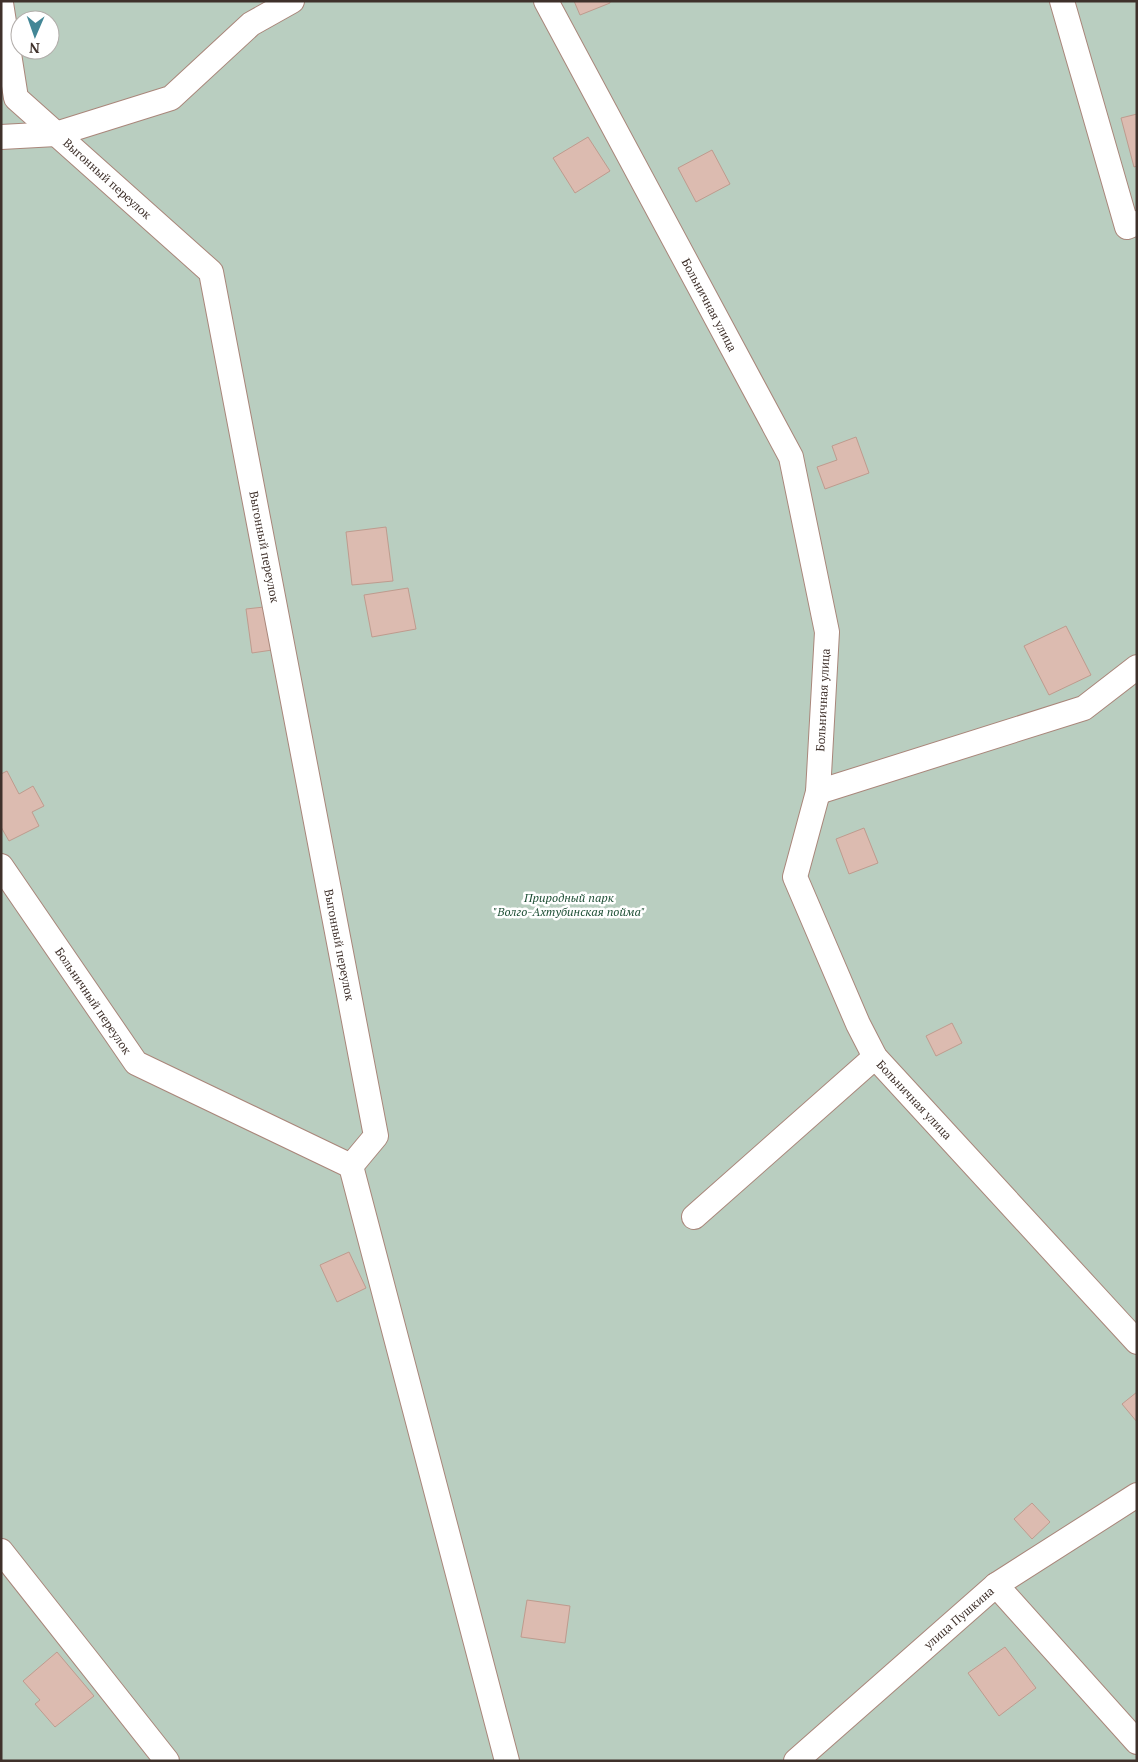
<svg xmlns="http://www.w3.org/2000/svg" width="1138" height="1762" font-family="'PT Serif',serif">
<style>
.green{fill:#b9cec0;fill-rule:evenodd}
.building{fill:#dcbbb0;stroke:#be9b8e}
.lines{fill:none;stroke-linecap:round;stroke-linejoin:round}
.minor-casing{stroke:#a9867a;stroke-width:26}
.minor{stroke:#fff;stroke-width:24}
.labels{text-anchor:middle;stroke-width:5;stroke-linejoin:round;paint-order:stroke}
.street-label{font-size:12px;fill:#3f312b;stroke:#fff}
.park-label{font-size:12px;font-style:italic;fill:#1e4f35;stroke:#fff}
</style>
<rect width="100%" height="100%" fill="#fbfbfb"/>
<!-- green -->
<path class="green" d="M1,1H1137V1761H1ZM20,20H50V50H20Z"/>
<!-- building -->
<g class="building">
<polygon points="574,1 610,1 610,3 580,15"/>
<polygon points="1137,114 1137,166 1134,167 1121,118"/>
<polygon points="588,137 610,171 575,193 553,158"/>
<polygon points="712,150 730,184 696,202 678,168"/>
<polygon points="856,437 869,473 825,489 817,467 837,460 832,446"/>
<polygon points="386,527 393,581 352,585 346,532"/>
<polygon points="408,588 416,629 372,637 364,595"/>
<polygon points="273,606 279,649 252,653 246,609"/>
<polygon points="1066,626 1091,675 1049,695 1024,646"/>
<polygon points="7,771 19,794 33,786 44,806 32,812 39,826 9,841 1,827 1,774"/>
<polygon points="864,828 878,863 849,874 836,839"/>
<polygon points="952,1023 962,1043 936,1056 926,1036"/>
<polygon points="349,1252 366,1288 337,1302 320,1265"/>
<polygon points="1137,1392 1137,1422 1122,1404"/>
<polygon points="1032,1503 1050,1522 1032,1539 1014,1519"/>
<polygon points="527,1600 570,1606 565,1643 521,1637"/>
<polygon points="1005,1647 1036,1688 999,1716 968,1673"/>
<polygon points="57,1652 94,1696 55,1727 35,1704 40,1700 23,1681"/>
</g>
<g class="lines">
<defs>
<g id="minor">
<polyline points="546,1 791,457 827,632 818,792 795,877 858,1024 875,1057 1137,1342"/>
<polyline points="1062,1 1127,227 1137,223"/>
<polyline points="1,3 16,98 211,272 376,1136 351,1166"/>
<polyline points="1,137 56,134 171,98 251,24 292,1"/>
<polyline points="818,792 1084,708 1137,667"/>
<polyline points="1,866 136,1063 351,1166"/>
<polyline points="351,1166 507,1761"/>
<polyline points="694,1217 875,1057"/>
<polyline points="1,1551 167,1761"/>
<polyline points="996,1585 1137,1742"/>
<polyline points="796,1761 996,1585 1137,1495"/>
</g>
</defs>
<!-- minor casing -->
<use href="#minor" class="minor-casing"/>
<!-- minor -->
<use href="#minor" class="minor"/>
</g>
<g class="labels">
<!-- street labels -->
<g class="street-label">
<text transform="translate(107 179) rotate(42)" y="4">Выгонный переулок</text>
<text transform="translate(709 305) rotate(62)" y="4">Больничная улица</text>
<text transform="translate(264 547) rotate(79)" y="4">Выгонный переулок</text>
<text transform="translate(823 700) rotate(-87)" y="4">Больничная улица</text>
<text transform="translate(339 945) rotate(79)" y="4">Выгонный переулок</text>
<text transform="translate(93 1001) rotate(56)" y="4">Больничный переулок</text>
<text transform="translate(914 1100) rotate(47)" y="4">Больничная улица</text>
<text transform="translate(959 1618) rotate(-41)" y="4">улица Пушкина</text>
</g>
<!-- park labels -->
<g class="park-label">
<text x="569" y="902">Природный парк<tspan x="569" dy="14">"Волго-Ахтубинская пойма"</tspan></text>
</g>
</g>
<!-- border -->
<rect width="1138" height="1762" fill="none" stroke="#3f312b" stroke-width="5"/>
<!-- north arrow -->
<g transform="translate(35 35) rotate(182)"><circle r="24" fill="#ffffff" stroke="#b2adaa"/>
<path d="M0-4L9 19L0 12L-9 19Z" fill="#438796"/>
<text y="-8" font-size="14" font-weight="bold" text-anchor="middle" fill="#3f312b">N</text>
</g>
</svg>
